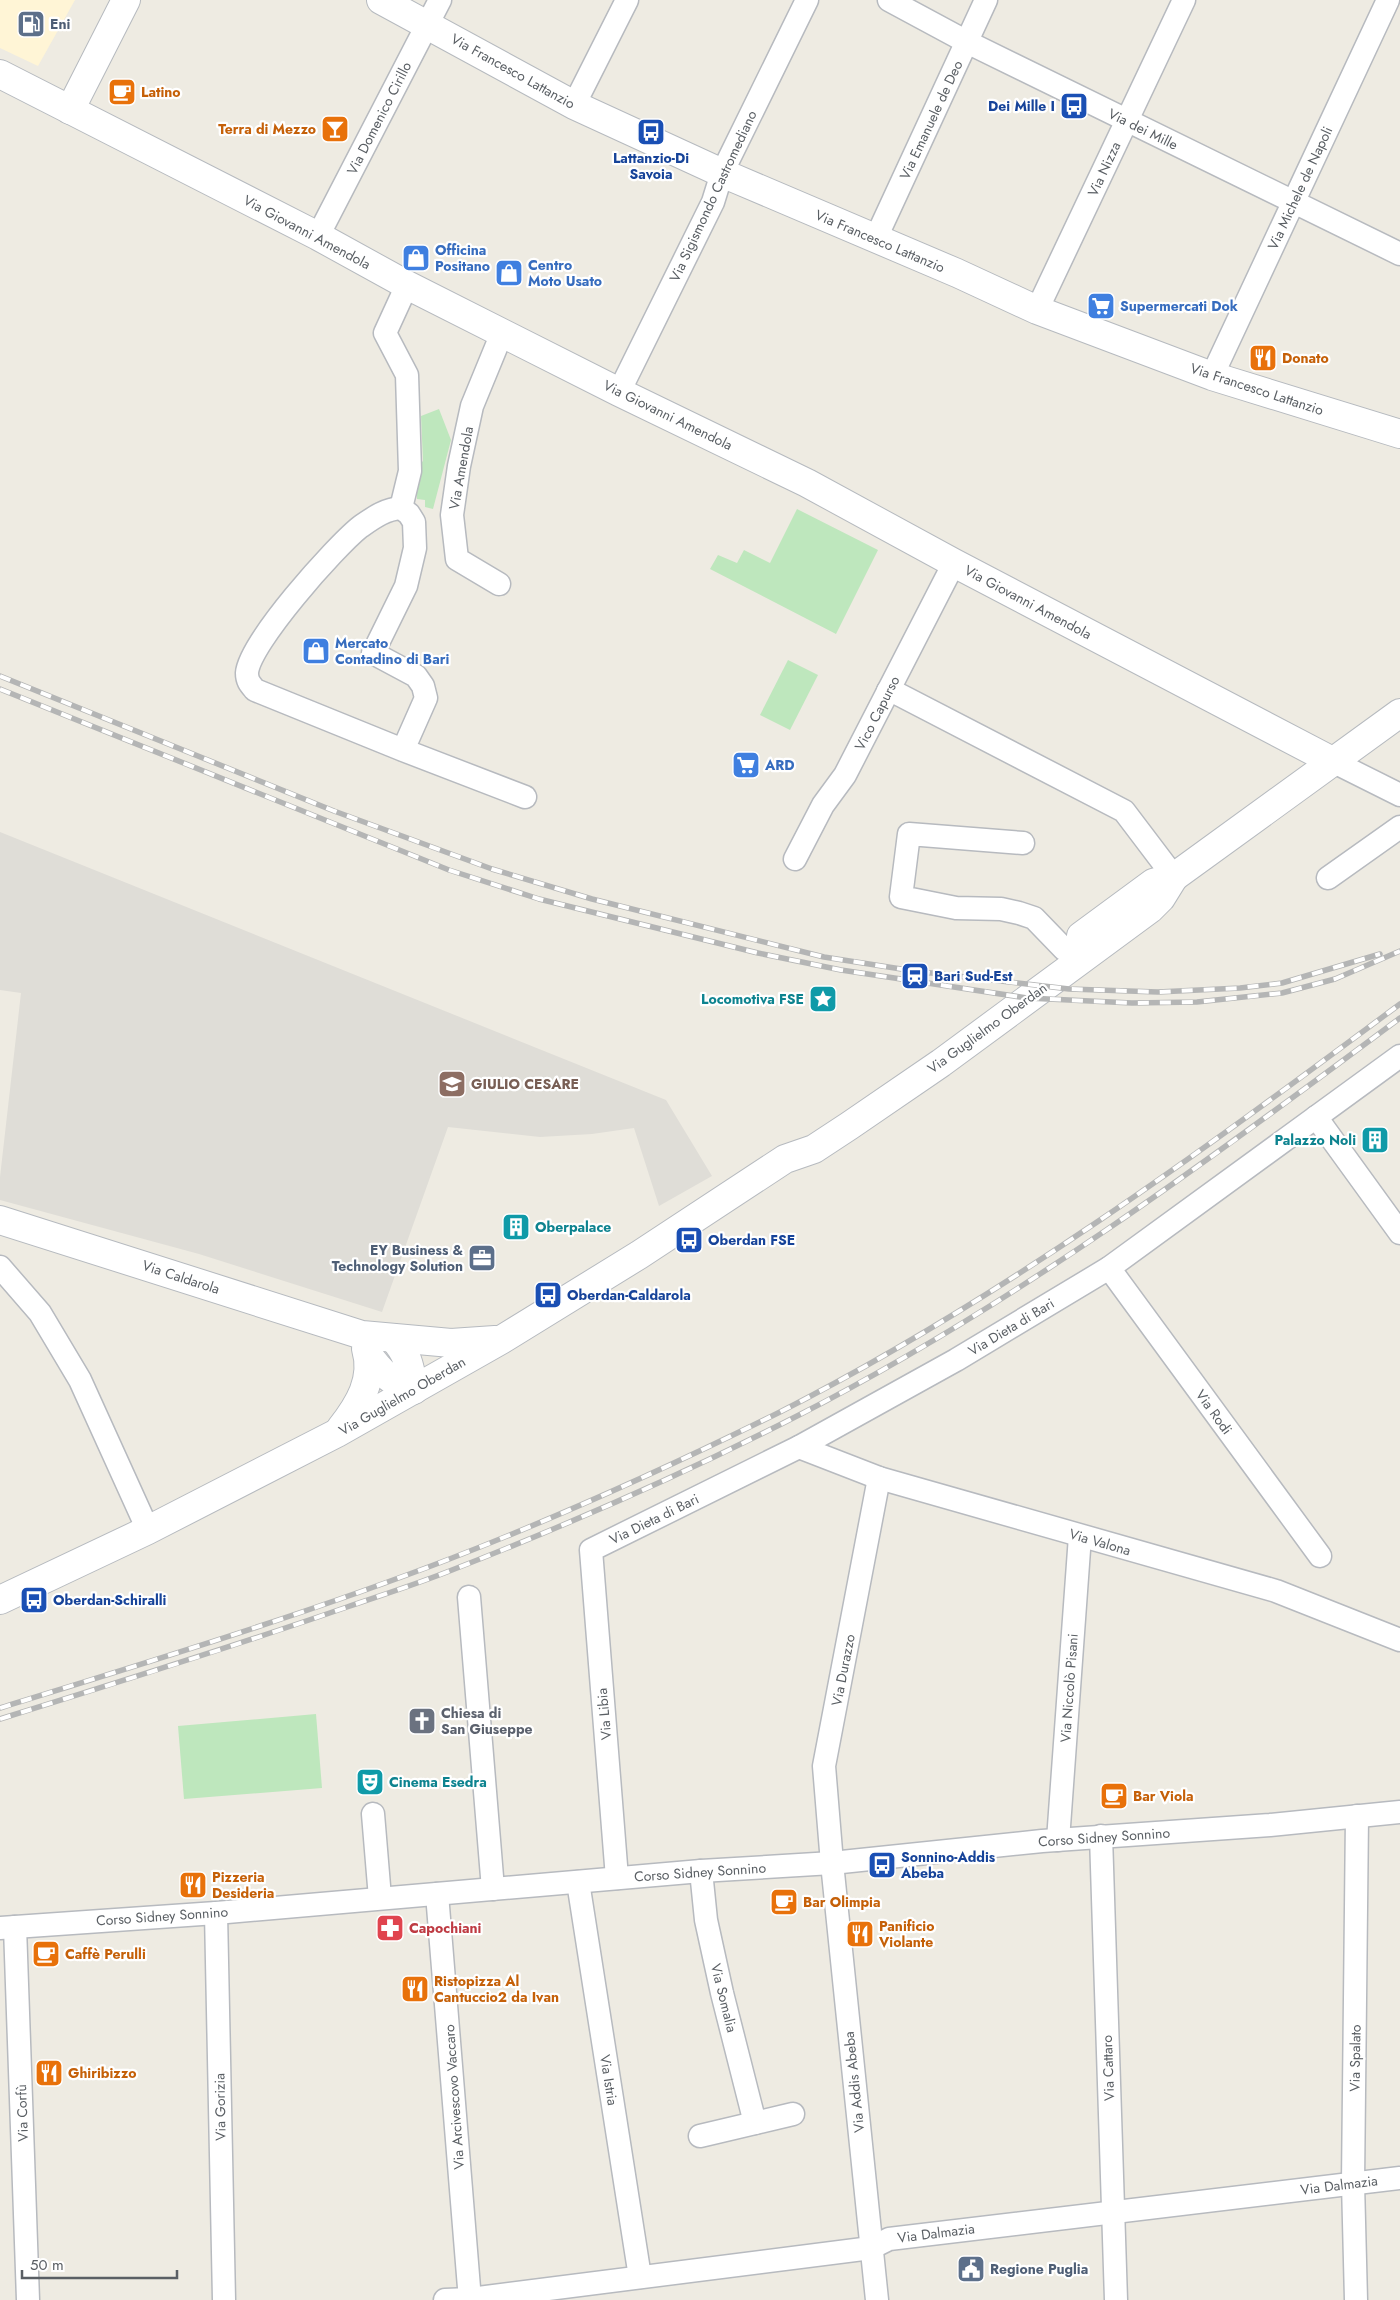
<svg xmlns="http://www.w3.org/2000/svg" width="1400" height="2300" font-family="Jost,sans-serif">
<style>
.commercial{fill:#fff5d6}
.industrial{fill:#dfddd7}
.green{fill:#bee7bd}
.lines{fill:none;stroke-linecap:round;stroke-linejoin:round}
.minor-casing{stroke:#b7babf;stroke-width:25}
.secondary-casing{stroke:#b6babf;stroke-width:30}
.minor{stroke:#fff;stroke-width:22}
.secondary{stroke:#fff;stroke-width:28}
.rail-casing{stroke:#b4b5b5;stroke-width:5.5}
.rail{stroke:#fff;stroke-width:4;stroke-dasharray:11;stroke-linecap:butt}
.labels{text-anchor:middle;stroke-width:4.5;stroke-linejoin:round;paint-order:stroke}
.service-label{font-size:14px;font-weight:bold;fill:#4e5e75;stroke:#fff;text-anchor:start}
.street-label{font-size:14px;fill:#5a5f64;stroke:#fff}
.food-label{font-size:14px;font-weight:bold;fill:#c56008;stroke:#fff;text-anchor:start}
.transit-label{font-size:14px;font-weight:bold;fill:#164399;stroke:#fff;text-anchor:start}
.shop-label{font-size:14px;font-weight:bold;fill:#366cbe;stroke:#fff;text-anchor:start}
.culture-label{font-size:14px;font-weight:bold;fill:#0d838f;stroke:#fff;text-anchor:end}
.education-label{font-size:14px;font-weight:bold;fill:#785e54;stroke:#fff;text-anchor:start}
.worship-label{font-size:14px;font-weight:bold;fill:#5b616d;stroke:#fff;text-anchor:start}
.health-label{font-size:14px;font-weight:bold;fill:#be3a42;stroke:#fff;text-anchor:start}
</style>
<rect width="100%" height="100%" fill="#eeebe2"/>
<!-- commercial -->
<polygon class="commercial" points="0,0 75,0 38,66 0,48"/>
<!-- industrial -->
<polygon class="industrial" points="0,832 666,1100 712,1176 659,1206 634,1128 592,1134 540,1137 448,1127 382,1312 199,1254 0,1200 0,1177 21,993 0,990"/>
<!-- green -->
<g class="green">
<polygon points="439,409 451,440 433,509 425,507 425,500 417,499 417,467 423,461 421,416"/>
<polygon points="797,509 878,550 836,634 710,569 718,555 737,563 744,550 770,563"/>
<polygon points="788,660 818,675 790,730 760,715"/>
<polygon points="316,1714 322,1788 184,1799 178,1726"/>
</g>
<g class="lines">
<defs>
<g id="minor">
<polyline points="889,0 967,42 1400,254"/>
<polyline points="574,105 627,0"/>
<polyline points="318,236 440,0"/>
<polyline points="875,240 986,0"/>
<polyline points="1037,310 1184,0"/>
<polyline points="1212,376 1388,0"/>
<polyline points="619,392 713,202 722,173 807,0"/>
<polyline points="401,508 410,471 407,375 385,333 407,285"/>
<polyline points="499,584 457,559 452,515 459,466 472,406 502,333"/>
<polyline points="888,691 898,694 1124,811 1174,877"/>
<path d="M403,750L426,698L423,686L416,676L373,653L406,586L415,548L414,522L409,514L401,508C385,509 373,518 360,527C335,547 249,643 247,673C247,681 250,684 255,690L403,750L525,797"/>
<polyline points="1334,762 1400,795"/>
<polyline points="1023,843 909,834 901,897 956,908 1001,909 1019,913 1034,918 1064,949"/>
<polyline points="795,859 823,805 845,775 954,563"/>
<polyline points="1328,878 1400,827"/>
<polyline points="1316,1117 1400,1233"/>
<polyline points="0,1267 40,1313 80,1380 148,1530"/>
<polyline points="1109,1268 1320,1556"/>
<polyline points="799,1447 879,1478 1276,1591 1400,1640"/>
<polyline points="469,1597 493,1889"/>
<polyline points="373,1814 380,1898"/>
<polyline points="1101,1836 1116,2300"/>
<polyline points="1058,1840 1080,1536"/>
<polyline points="701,1871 706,1920 722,1993 755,2123"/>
<polyline points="617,1878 591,1550 799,1447 956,1360 1109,1268 1400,1056"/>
<polyline points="578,1882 640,2277"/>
<polyline points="437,1894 470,2300"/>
<polyline points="216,1913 224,2300"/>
<polyline points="15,1927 28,2300"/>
<polyline points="0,1928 216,1913 701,1871 832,1863 1042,1841 1270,1825 1400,1812"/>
<polyline points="700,2136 793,2114"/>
<polyline points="445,2300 470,2299 871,2248 889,2239 1400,2178"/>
<polyline points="877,2300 832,1863 824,1766 879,1478"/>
<polyline points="1356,2300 1353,2183 1357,1816"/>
</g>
<g id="secondary">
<polyline points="381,0 574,105 722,173 957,273 1037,310 1212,376 1400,434"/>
<polyline points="0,74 318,236 407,285 619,392 807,483 954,563 1334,762"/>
<polyline points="70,110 126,0"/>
<polyline points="1081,936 1153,883 1174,877 1400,713"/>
<polyline points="0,1220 362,1335 451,1343 495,1340"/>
<path d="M368,1354C380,1372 393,1384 414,1390C410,1368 409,1355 393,1338"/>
<path d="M341,1428C359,1405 375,1379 366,1349"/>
<polyline points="0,1600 148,1530 337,1433 501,1340 639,1255 785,1159 814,1149 849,1126 941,1063 1150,909 1161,898 1174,877"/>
</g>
</defs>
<!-- minor casing -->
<use href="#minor" class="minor-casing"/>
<!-- secondary casing -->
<use href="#secondary" class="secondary-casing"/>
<!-- minor -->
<use href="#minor" class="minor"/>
<!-- secondary -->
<use href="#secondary" class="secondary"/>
<defs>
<g id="rail">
<polyline points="0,676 334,811 492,869 592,899 824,957 914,971 1069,989 1158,992 1240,988 1282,983 1380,954"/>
<polyline points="0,689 449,870 539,899 758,953 841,970 1027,998 1132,1003 1197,1002 1282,993 1335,979 1400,951"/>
<path d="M0,1708C151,1661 304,1615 452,1558C563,1515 671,1466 778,1413C1000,1300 1201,1152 1400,1004"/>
<path d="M0,1719C116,1683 232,1647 347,1607C382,1595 417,1584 452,1570C570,1524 686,1473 799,1415C1013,1305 1207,1162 1400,1018"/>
</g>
</defs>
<!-- rail casing -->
<use href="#rail" class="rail-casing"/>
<!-- rail -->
<use href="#rail" class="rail"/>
</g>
<!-- icons -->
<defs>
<symbol id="fuel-square" viewBox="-11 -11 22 22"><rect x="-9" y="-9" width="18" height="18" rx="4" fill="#5c6f8a" stroke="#fff"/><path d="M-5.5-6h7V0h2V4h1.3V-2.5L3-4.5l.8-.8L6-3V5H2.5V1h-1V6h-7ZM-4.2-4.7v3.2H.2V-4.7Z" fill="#fff"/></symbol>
<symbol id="cafe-square" viewBox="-11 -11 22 22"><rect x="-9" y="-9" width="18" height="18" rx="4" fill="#e8710a" stroke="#fff"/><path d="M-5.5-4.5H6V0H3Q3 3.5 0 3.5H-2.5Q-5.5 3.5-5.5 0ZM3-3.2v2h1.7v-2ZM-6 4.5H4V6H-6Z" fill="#fff"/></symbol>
<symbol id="bus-square" viewBox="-11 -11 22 22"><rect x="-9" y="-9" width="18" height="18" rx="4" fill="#1a4fb4" stroke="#fff"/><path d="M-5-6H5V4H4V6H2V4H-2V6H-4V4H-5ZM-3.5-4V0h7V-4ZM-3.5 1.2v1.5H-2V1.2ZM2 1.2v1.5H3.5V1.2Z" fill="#fff"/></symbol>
<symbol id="bar-square" viewBox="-11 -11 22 22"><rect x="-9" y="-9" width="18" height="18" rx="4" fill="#e8710a" stroke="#fff"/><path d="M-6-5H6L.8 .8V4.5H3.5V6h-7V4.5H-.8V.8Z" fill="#fff"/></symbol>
<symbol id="shop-square" viewBox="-11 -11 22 22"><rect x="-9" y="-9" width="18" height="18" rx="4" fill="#3f7fe0" stroke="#fff"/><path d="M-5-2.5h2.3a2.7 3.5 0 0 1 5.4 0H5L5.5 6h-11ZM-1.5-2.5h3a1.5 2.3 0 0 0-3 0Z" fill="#fff"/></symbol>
<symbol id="supermarket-square" viewBox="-11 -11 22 22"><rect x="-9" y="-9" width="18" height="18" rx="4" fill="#3f7fe0" stroke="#fff"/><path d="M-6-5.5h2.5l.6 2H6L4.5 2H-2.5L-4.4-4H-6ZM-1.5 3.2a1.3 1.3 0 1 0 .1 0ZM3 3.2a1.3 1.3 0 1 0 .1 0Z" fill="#fff"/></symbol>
<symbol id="restaurant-square" viewBox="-11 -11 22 22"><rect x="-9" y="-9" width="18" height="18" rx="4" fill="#e8710a" stroke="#fff"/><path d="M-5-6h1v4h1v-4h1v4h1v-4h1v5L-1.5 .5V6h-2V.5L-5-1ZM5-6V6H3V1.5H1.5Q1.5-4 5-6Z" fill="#fff"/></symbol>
<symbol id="station-square" viewBox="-11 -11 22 22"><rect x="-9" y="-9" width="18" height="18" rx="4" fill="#1a4fb4" stroke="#fff"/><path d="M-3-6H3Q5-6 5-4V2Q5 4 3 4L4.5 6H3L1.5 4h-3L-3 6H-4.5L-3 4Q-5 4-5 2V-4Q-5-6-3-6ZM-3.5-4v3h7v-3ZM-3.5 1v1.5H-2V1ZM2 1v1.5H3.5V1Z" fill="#fff"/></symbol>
<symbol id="sight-square" viewBox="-11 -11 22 22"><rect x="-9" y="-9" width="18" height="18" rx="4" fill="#0f9aa8" stroke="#fff"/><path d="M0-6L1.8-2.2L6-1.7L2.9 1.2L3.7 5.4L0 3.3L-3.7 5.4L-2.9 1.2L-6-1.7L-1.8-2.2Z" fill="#fff"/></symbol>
<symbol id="school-square" viewBox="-11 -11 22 22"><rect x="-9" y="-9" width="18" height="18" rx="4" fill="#8d6e63" stroke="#fff"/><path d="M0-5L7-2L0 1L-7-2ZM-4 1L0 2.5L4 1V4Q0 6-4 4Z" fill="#fff"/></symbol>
<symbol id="building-square" viewBox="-11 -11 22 22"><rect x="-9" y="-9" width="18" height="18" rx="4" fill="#0f9aa8" stroke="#fff"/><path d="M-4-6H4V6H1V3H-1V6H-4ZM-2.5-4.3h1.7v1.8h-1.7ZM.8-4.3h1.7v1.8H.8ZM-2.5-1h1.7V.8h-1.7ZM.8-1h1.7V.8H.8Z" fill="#fff"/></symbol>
<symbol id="office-square" viewBox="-11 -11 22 22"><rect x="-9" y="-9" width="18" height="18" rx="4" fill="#5c6f8a" stroke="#fff"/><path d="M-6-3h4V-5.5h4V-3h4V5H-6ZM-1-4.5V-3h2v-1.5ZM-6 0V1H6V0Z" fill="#fff"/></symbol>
<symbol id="church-square" viewBox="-11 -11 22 22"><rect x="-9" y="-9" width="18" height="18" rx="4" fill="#6b7280" stroke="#fff"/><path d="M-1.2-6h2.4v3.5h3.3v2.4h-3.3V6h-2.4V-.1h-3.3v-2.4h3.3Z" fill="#fff"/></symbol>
<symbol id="theatre-square" viewBox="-11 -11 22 22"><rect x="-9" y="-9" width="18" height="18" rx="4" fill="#0f9aa8" stroke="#fff"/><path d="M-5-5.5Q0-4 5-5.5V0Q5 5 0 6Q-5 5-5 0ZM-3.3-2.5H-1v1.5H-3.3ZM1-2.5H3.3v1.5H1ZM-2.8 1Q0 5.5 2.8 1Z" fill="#fff"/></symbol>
<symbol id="pharmacy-square" viewBox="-11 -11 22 22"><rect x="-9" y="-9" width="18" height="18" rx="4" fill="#e0444e" stroke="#fff"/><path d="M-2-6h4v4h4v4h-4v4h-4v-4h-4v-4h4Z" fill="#fff"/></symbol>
<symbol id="civic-square" viewBox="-11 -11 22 22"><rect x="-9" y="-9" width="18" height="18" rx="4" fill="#5c6f8a" stroke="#fff"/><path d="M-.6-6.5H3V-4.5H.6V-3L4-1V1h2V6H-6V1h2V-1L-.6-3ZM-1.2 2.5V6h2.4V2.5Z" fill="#fff"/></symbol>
</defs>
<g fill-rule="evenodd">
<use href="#fuel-square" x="15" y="8" width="32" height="32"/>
<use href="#cafe-square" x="106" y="76" width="32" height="32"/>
<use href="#bus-square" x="1058" y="90" width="32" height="32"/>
<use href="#bar-square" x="319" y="113" width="32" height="32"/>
<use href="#bus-square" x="635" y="116" width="32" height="32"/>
<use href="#shop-square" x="400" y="242" width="32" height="32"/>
<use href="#shop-square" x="493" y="257" width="32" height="32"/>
<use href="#supermarket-square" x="1085" y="290" width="32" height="32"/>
<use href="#restaurant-square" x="1247" y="342" width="32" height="32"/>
<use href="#shop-square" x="300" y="635" width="32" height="32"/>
<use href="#supermarket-square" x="730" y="749" width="32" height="32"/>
<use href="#station-square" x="899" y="960" width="32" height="32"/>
<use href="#sight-square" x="807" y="983" width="32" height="32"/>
<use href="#school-square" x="436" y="1068" width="32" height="32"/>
<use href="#building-square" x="1359" y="1124" width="32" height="32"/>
<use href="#building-square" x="500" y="1211" width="32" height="32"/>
<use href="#bus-square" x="673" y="1224" width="32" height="32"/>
<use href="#office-square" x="466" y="1242" width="32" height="32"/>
<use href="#bus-square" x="532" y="1279" width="32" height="32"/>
<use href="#bus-square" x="18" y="1584" width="32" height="32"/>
<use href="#church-square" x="406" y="1705" width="32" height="32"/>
<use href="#theatre-square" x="354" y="1766" width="32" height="32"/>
<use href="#cafe-square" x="1098" y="1780" width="32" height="32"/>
<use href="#bus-square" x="866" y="1849" width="32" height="32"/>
<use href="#restaurant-square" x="177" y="1869" width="32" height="32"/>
<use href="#cafe-square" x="768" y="1886" width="32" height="32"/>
<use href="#pharmacy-square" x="374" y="1912" width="32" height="32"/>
<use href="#restaurant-square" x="844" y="1918" width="32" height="32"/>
<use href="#cafe-square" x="30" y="1938" width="32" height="32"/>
<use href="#restaurant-square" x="399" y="1973" width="32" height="32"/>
<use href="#restaurant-square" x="33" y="2057" width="32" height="32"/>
<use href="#civic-square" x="955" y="2253" width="32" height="32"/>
</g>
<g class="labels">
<!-- service labels -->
<g class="service-label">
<text x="50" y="29">Eni</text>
<text x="463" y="1255" text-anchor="end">EY Business &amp;<tspan x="463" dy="16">Technology Solution</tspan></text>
<text x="990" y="2274">Regione Puglia</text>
</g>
<!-- street labels -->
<g class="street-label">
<text transform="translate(513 71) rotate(29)" y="5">Via Francesco Lattanzio</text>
<text transform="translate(379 118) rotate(-63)" y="5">Via Domenico Cirillo</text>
<text transform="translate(931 120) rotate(-65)" y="5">Via Emanuele de Deo</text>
<text transform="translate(1143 129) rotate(26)" y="5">Via dei Mille</text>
<text transform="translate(1104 169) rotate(-65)" y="5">Via Nizza</text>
<text transform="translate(1300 188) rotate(-65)" y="5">Via Michele de Napoli</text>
<text transform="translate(713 196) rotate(-65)" y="5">Via Sigismondo Castromediano</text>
<text transform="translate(307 232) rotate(28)" y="5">Via Giovanni Amendola</text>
<text transform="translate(880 241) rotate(23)" y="5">Via Francesco Lattanzio</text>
<text transform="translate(1257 389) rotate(18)" y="5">Via Francesco Lattanzio</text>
<text transform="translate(668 415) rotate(26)" y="5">Via Giovanni Amendola</text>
<text transform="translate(461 468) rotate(-80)" y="5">Via Amendola</text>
<text transform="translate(1028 602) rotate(28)" y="5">Via Giovanni Amendola</text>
<text transform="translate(877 713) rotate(-63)" y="5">Vico Capurso</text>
<text transform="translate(987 1028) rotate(-36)" y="5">Via Guglielmo Oberdan</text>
<text transform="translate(181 1277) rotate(18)" y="5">Via Caldarola</text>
<text transform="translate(1011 1327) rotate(-31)" y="5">Via Dieta di Bari</text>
<text transform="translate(402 1396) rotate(-30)" y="5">Via Guglielmo Oberdan</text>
<text transform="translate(1214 1412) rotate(54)" y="5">Via Rodi</text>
<text transform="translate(654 1519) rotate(-26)" y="5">Via Dieta di Bari</text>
<text transform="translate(1100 1542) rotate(16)" y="5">Via Valona</text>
<text transform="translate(843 1670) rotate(-79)" y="5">Via Durazzo</text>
<text transform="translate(1069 1688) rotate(-86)" y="5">Via Niccolò Pisani</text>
<text transform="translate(604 1714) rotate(-95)" y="5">Via Libia</text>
<text transform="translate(1104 1837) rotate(-4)" y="5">Corso Sidney Sonnino</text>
<text transform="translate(700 1872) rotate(-4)" y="5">Corso Sidney Sonnino</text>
<text transform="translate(162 1916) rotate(-4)" y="5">Corso Sidney Sonnino</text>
<text transform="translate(724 1998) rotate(76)" y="5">Via Somalia</text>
<text transform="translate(1355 2058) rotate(-89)" y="5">Via Spalato</text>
<text transform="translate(1108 2068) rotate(-92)" y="5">Via Cattaro</text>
<text transform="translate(609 2080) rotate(81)" y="5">Via Istria</text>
<text transform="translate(854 2082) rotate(-96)" y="5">Via Addis Abeba</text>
<text transform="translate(454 2097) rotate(-94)" y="5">Via Arcivescovo Vaccaro</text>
<text transform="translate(220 2107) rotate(-91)" y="5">Via Gorizia</text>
<text transform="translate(22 2113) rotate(-92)" y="5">Via Corfù</text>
<text transform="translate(1339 2185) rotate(-7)" y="5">Via Dalmazia</text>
<text transform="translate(936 2233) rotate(-7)" y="5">Via Dalmazia</text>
</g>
<!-- food labels -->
<g class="food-label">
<text x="141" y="97">Latino</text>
<text x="316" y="134" text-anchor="end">Terra di Mezzo</text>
<text x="1282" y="363">Donato</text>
<text x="1133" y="1801">Bar Viola</text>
<text x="212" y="1882">Pizzeria<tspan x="212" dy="16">Desideria</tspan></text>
<text x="803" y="1907">Bar Olimpia</text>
<text x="879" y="1931">Panificio<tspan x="879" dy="16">Violante</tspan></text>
<text x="65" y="1959">Caffè Perulli</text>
<text x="434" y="1986">Ristopizza Al<tspan x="434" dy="16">Cantuccio2 da Ivan</tspan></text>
<text x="68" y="2078">Ghiribizzo</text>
</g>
<!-- transit labels -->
<g class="transit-label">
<text x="1055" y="111" text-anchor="end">Dei Mille I</text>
<text x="651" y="163" text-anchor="middle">Lattanzio-Di<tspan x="651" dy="16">Savoia</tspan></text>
<text x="934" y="981">Bari Sud-Est</text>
<text x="708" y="1245">Oberdan FSE</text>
<text x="567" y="1300">Oberdan-Caldarola</text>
<text x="53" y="1605">Oberdan-Schiralli</text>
<text x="901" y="1862">Sonnino-Addis<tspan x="901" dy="16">Abeba</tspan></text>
</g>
<!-- shop labels -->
<g class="shop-label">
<text x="435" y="255">Officina<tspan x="435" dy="16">Positano</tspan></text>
<text x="528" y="270">Centro<tspan x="528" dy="16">Moto Usato</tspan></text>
<text x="1120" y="311">Supermercati Dok</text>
<text x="335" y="648">Mercato<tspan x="335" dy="16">Contadino di Bari</tspan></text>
<text x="765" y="770">ARD</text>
</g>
<!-- culture labels -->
<g class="culture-label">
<text x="804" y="1004">Locomotiva FSE</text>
<text x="1356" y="1145">Palazzo Noli</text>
<text x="535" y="1232" text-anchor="start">Oberpalace</text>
<text x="389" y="1787" text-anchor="start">Cinema Esedra</text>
</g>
<!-- education labels -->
<g class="education-label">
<text x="471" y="1089">GIULIO CESARE</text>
</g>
<!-- worship labels -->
<g class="worship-label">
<text x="441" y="1718">Chiesa di<tspan x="441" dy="16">San Giuseppe</tspan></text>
</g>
<!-- health labels -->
<g class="health-label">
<text x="409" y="1933">Capochiani</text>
</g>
</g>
<!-- scale -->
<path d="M22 2270v8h155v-8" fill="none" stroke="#5a5f64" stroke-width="2.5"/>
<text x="30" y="2270" font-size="15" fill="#5a5f64" stroke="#ffffff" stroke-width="4" paint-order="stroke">50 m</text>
</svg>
